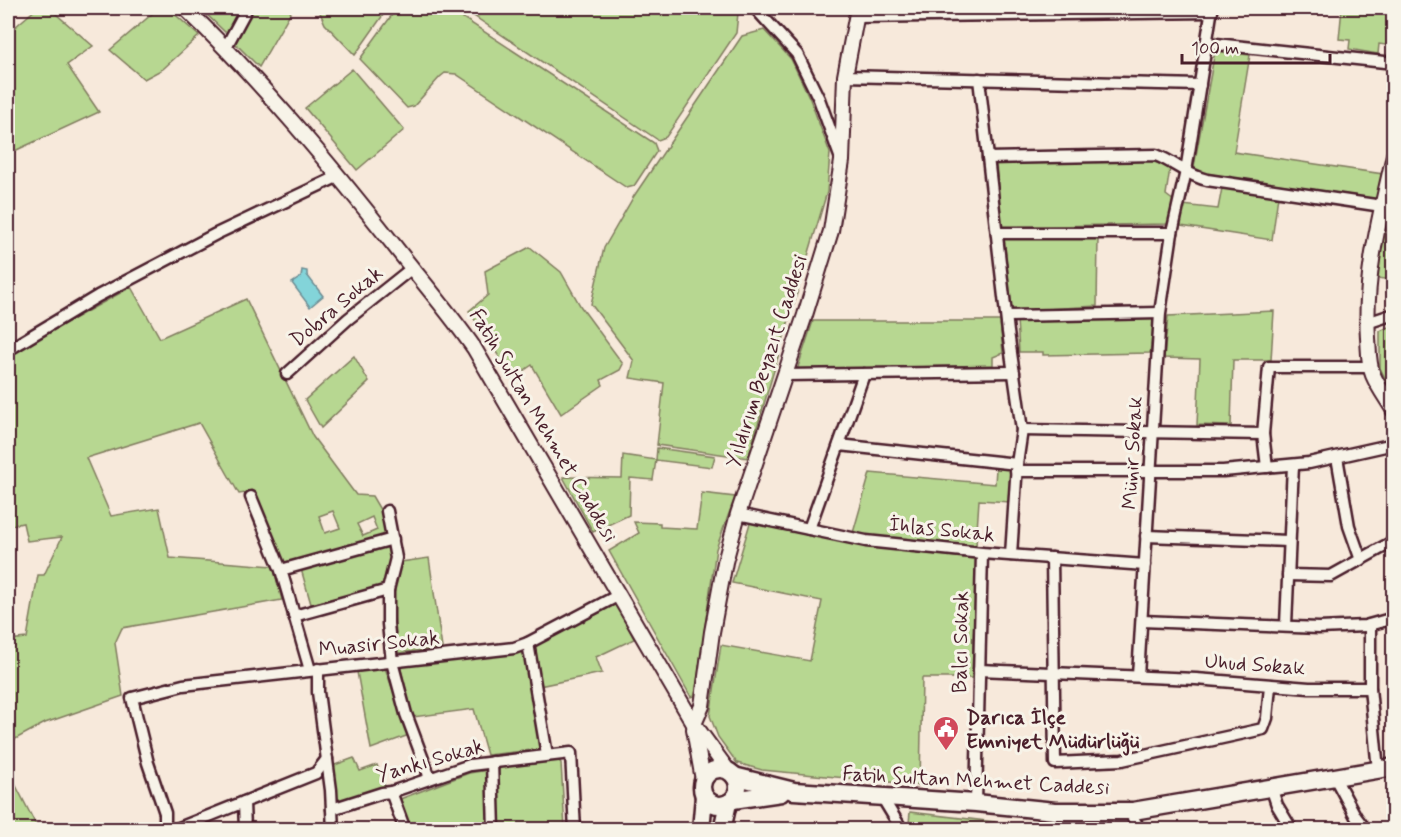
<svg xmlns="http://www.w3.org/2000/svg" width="1401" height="837" font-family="Mynerve,sans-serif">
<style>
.green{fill:#b7d791;stroke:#807b5e;stroke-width:1.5;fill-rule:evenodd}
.water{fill:#83d4d9;stroke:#6c8c93;stroke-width:1.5}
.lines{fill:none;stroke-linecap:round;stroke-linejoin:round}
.minor-casing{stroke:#4a1f2b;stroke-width:15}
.tertiary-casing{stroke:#4a1f2b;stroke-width:18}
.primary-casing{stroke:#4a1f2b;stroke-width:21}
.minor{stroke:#f7f3e8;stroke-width:10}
.tertiary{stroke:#f7f3e8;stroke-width:14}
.primary{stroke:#f7f3e8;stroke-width:16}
.labels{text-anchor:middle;stroke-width:6;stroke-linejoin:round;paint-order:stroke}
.street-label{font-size:21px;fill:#4a1f2b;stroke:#f7f3e8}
.poi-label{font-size:21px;font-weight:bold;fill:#4a1f2b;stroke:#f7f3e8;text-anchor:start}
</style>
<rect width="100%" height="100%" fill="#f7e9db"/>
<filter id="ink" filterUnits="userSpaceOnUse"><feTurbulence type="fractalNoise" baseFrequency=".0167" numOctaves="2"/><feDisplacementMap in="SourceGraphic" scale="12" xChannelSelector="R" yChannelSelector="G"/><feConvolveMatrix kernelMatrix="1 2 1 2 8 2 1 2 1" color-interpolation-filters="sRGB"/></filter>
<g filter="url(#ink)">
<!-- green -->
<g class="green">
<polygon points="37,8 49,8 93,46 67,65 99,112 8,154 8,33"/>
<polygon points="159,8 168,8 199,36 163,69 144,79 110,50"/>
<polygon points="202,8 242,8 227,34 201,9"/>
<polygon points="252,8 293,8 259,67 234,42"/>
<polygon points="318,8 388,8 355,55 325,24"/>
<polygon points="397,8 448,8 654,143 657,151 634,186 627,188 456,74 445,73 440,77 414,106 407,108 360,59"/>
<polygon points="462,8 733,8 738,13 736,33 666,137 658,140"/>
<polygon points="1342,8 1393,8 1393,46 1379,44 1378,54 1349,49 1350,40 1339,39"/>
<polygon points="764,30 791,59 810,99 830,153 827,192 748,458 657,445 664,383 630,378 634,361 591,304 604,248 634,196 742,36"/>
<polygon points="1215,51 1250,55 1234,152 1383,174 1378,199 1197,172 1194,166"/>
<polygon points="352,69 404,130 357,170 305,108"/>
<polygon points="1149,160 1170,168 1166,195 1174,201 1170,220 1167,224 1002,227 996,165 1000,162"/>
<polygon points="1222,188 1278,196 1272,240 1181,226 1183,205 1218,209"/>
<polygon points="1386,222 1393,224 1393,280 1377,278"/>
<polygon points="1004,238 1098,238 1097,306 1012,311"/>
<polygon points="530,247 561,272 581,307 623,364 620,370 601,380 603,385 561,414 532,365 513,378 469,311 488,295 485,271"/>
<path d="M131,287L160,338L246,299L313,437L356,495L372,496L382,513L387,535L282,565L252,492L239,494L199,423L86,458L111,516L159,508L170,558L273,566L282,600L122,628L115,643L123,696L45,723L8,743V640L27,638L38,575H44L62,537L27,541L23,523L8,526V355ZM333,511L340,528L325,533L319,516ZM372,517L377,530L363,536L357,524Z"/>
<polygon points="1274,311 1271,360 1233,360 1231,426 1197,425 1200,359 1164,358 1168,316"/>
<polygon points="1154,319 1150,353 1043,355 1043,352 1019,352 1017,320"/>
<polygon points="813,321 1000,321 1003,353 993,357 993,365 797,370"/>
<polygon points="1393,325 1393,394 1380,368 1380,331"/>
<polygon points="354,356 369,382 321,428 305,400"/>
<polygon points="657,448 715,456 712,467 656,460 653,480 630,478 629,515 593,532 563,477 622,478 623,455 656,460"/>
<polygon points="996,468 1012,469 1010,502 979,500 976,546 866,537 853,533 870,473 995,484"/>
<polygon points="702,493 735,497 716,549 695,696 691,697 609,551 639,533 634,522 660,523 660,527 697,529"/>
<polygon points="750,523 866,547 976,559 972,678 922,678 920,785 762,770 737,763 718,737 710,716 721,645 810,661 822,601 732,583"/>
<polygon points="390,544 392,559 385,586 311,604 301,569"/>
<polygon points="429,558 442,648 398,653 392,597 401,562"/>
<polygon points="616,604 634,639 596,657 602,673 539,686 532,648"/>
<polygon points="523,651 541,749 487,755 474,709 413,717 400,666 497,656"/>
<polygon points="385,668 409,735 371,749 357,672"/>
<polygon points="354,758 360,771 377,765 385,787 340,802 336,798 332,766"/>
<polygon points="558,760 561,763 565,829 500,829 498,772 501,766"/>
<polygon points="8,770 38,829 8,829"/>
<polygon points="488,770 490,829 411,829 400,799 469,773"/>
<polygon points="910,812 995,822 995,829 913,829 909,823"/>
</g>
<!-- water -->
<polygon class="water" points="302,270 307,271 307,275 323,296 310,307 292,283 301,277"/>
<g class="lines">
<defs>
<g id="minor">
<polyline points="755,8 797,54 819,99 841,159"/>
<polyline points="856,17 1212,12"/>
<polyline points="1207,43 1394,63"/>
<polyline points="226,47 247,8"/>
<polyline points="845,76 1200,85"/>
<polyline points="979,79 1008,332 1022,430 1017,464 1011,555"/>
<path d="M988,158L1156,155C1174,162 1188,176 1207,180L1382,206"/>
<polyline points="997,233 1172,233 1186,171 1212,8"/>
<polyline points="1007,316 1160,313"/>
<polyline points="1367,323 1394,314"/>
<polyline points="8,350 98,296 216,234 339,176"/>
<polyline points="287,374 348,319 412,268"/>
<polyline points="784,375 1014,372"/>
<polyline points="1022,430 1263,434"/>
<polyline points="839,445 1017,464"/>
<polyline points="1337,457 1349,526 1361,560"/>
<polyline points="1267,467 1263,434 1269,367 1371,367"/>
<polyline points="1016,471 1223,471 1309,463 1394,444"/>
<polyline points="251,497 281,570 310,670"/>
<polyline points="387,511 396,558 388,590 388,624 392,662 406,714 430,778"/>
<polyline points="738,514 866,541 982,553 1145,565"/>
<polyline points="809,529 864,374"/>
<polyline points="1146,536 1288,541"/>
<polyline points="1052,558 1055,763 1122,760 1263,729 1267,718 1270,686"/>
<polyline points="281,570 393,539"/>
<polyline points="1288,575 1331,576 1394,541"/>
<polyline points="294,616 388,590"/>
<polyline points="1142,621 1319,628 1365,626 1394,618"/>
<polyline points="1286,625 1293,465"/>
<polyline points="1370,625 1370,688 1378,770"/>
<polyline points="528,643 547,755"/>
<polyline points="318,669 318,692 331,790 333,830"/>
<polyline points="979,670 1196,679 1309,688 1370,688"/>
<polyline points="1138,676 1160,313 1172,233"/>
<polyline points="492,762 494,830"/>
<polyline points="1335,778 1356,817 1366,830"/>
<polyline points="1271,787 1277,805 1292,830"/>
<polyline points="391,792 405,830"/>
<polyline points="882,797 902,830"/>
<polyline points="244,802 245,830"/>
<polyline points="976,803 982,553"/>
<polyline points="332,809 382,793 391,792 470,765 571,753 575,830"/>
<polyline points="1129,811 1140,830"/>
<polyline points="165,830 165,813 148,763 132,698 183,685 514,648 528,643 619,595"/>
<polyline points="174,830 316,773 327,759"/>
</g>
<g id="tertiary">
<path d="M185,8C261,81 328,162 393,244C420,279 449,312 474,348L694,724L729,772"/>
<path d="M1394,155C1380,216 1364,275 1368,338C1369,350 1368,363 1373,375C1378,387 1387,399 1394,411"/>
<polyline points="694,724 702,706 712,632 725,562 738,514 805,315 831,231 842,161 845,76 858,8"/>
<polyline points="694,729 703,780"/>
</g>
<g id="primary">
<circle cx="720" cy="787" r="18"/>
<polyline points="734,776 794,791 976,803 1055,811 1133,811 1394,767"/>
<polyline points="733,800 781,793"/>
<polyline points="701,830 704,796"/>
<polyline points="722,830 728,803"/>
</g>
</defs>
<!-- minor casing -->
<use href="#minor" class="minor-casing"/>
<!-- tertiary casing -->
<use href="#tertiary" class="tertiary-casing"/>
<!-- primary casing -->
<use href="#primary" class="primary-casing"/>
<!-- minor -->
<use href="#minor" class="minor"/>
<!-- tertiary -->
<use href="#tertiary" class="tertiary"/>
<!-- primary -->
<use href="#primary" class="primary"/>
</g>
</g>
<!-- icons -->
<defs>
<symbol id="civic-pin" viewBox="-11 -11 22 30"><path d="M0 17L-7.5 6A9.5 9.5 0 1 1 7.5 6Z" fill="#d1495b" stroke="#f7f3e8"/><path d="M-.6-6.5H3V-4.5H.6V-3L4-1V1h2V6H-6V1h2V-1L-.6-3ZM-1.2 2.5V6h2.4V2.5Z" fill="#fff"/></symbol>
</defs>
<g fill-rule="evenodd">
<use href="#civic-pin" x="931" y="714" width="30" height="40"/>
</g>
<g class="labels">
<!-- street labels -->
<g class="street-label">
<text transform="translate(336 306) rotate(-40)" y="7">Dobra Sokak</text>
<text transform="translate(766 361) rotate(-72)" y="7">Yıldırım Beyazıt Caddesi</text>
<text transform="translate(544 425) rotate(59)" y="7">Fatih Sultan Mehmet Caddesi</text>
<text transform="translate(1132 453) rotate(-87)" y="7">Münir Sokak</text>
<text transform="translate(942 529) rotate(6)" y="7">İhlas Sokak</text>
<text transform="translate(960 642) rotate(-89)" y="7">Balcı Sokak</text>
<text transform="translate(379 643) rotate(-6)" y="7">Muasir Sokak</text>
<text transform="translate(1255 664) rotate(4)" y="7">Uhud Sokak</text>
<text transform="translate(430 760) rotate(-16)" y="7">Yankı Sokak</text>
<text transform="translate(976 780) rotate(3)" y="7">Fatih Sultan Mehmet Caddesi</text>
</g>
<!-- poi labels -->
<g class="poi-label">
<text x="966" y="724">Darıca İlçe<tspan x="966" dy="24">Emniyet Müdürlüğü</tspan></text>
</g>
</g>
<!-- margin -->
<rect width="1401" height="837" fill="none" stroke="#f7f3e8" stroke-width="30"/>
<rect x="15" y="15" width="1371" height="807" fill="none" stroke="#4a1f2b" stroke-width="2" filter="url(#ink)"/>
<!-- scale -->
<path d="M1182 54v9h148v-9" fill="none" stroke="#4a1f2b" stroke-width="3"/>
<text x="1191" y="54" font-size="18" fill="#4a1f2b" stroke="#f7f3e8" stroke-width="4.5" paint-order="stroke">100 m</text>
</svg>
